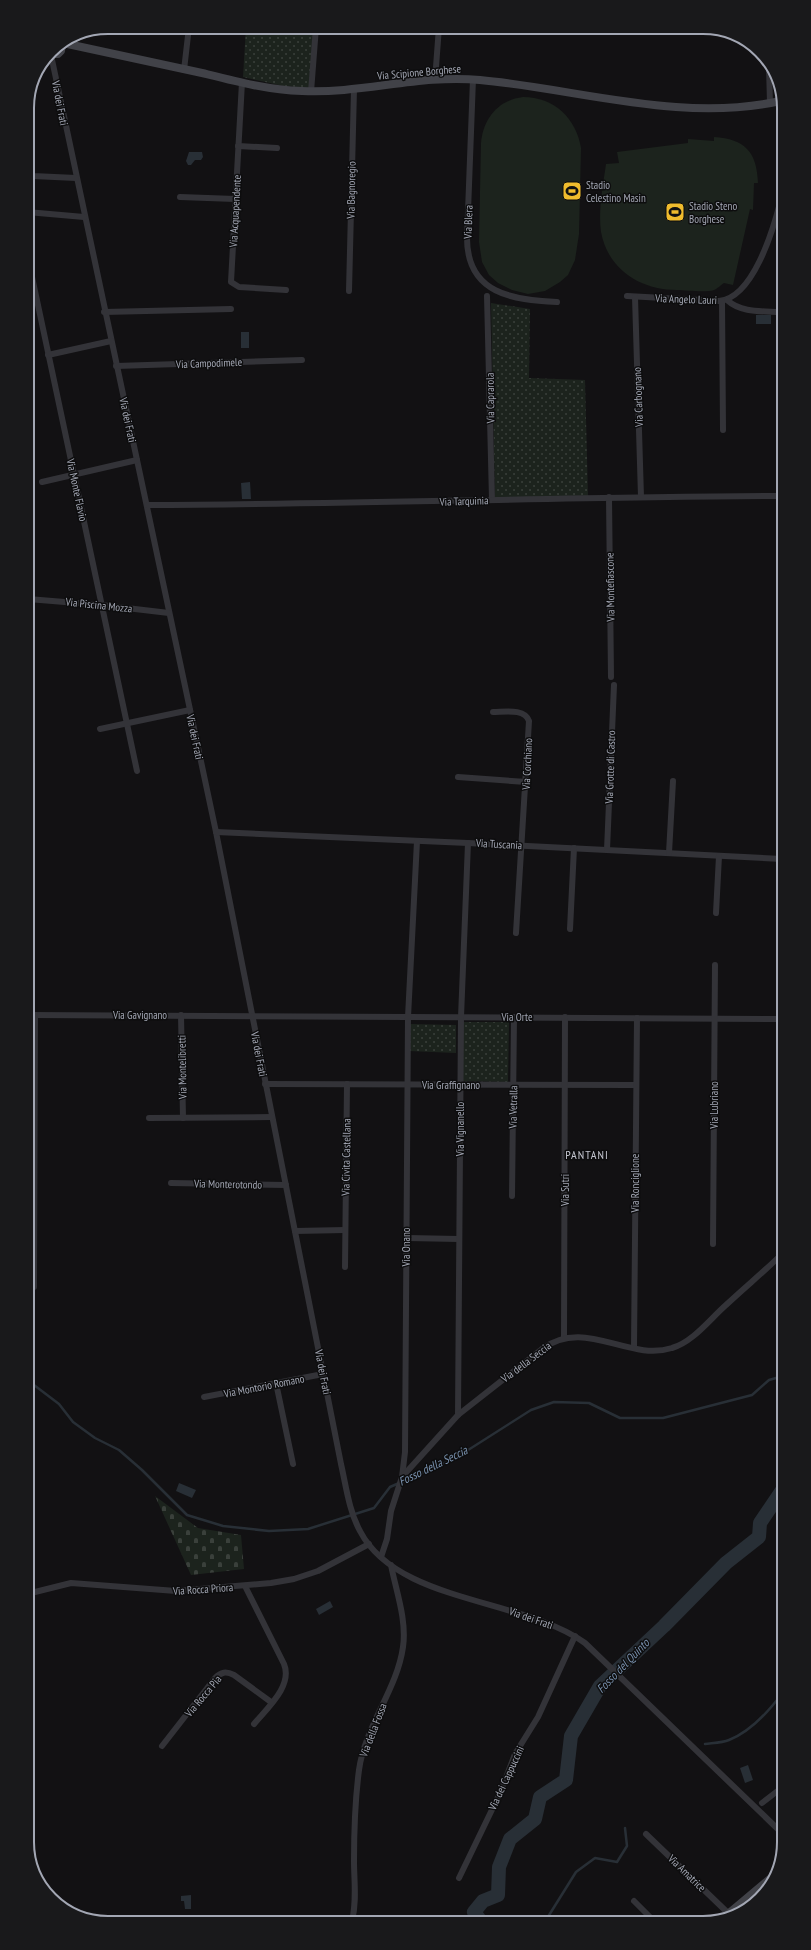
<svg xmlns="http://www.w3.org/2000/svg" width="811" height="1950" font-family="'PT Sans Narrow',sans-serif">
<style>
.grass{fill:url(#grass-dots)}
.cemetery{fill:url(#cemetery-stones)}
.pitch{fill:#1c231d}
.water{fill:#282f36}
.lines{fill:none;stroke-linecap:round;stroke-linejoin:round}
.stream{stroke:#282f36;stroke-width:2.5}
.river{stroke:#282f36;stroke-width:14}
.street{stroke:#333338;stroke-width:6}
.secondary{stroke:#414248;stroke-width:8}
.labels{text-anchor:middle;stroke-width:3;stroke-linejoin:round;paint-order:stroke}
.street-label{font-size:11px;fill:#a3a7b4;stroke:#0d0d0e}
.poi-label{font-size:11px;fill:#a3a7b4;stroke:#0d0d0e;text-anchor:start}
.neighbourhood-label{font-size:12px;letter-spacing:1px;fill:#c4c6d0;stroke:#0d0d0e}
.water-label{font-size:12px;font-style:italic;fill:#7a92af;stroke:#0d0d0e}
.rim{fill:none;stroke:#a3a7b4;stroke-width:2}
</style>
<defs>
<pattern id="grass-dots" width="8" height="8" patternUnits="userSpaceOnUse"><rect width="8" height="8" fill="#1c231d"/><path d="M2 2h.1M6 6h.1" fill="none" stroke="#3a403b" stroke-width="1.8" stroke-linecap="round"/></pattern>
<pattern id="cemetery-stones" width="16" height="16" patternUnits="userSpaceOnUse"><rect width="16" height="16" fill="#1c231d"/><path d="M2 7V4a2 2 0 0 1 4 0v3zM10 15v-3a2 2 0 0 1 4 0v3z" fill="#3a403b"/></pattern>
</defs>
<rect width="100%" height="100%" fill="#121113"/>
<!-- grass -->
<g class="grass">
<polygon points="246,27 314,27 309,88 283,86 243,77"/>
<polygon points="491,303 530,309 529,378 585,380 588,496 495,498"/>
<polygon points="463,1022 509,1022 508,1082 462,1081"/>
<polygon points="410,1024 456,1025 456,1053 409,1051"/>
</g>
<!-- cemetery -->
<polygon class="cemetery" points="155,1496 198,1528 241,1535 244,1569 191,1575"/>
<!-- pitch -->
<g class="pitch">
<path d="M523,97C554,97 576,118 581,148L579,234L575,260L568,275L560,282L545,291L528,294L512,290L498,283L489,275L482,262L479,242L481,143C483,119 498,100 523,97Z"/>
<path d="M714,137C745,139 757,152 758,183H754L753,210L750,209L733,285L724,283C721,285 717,289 714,290C705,293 686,290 677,290C641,290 608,270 601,232C598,210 603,186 606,164L619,163L617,152L688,143V139L714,141Z"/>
</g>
<!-- water -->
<g class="water">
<polygon points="189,152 202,152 203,157 201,160 195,160 191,165 188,165 186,161"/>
<rect x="756" y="315" width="15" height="9"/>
<rect x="241" y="332" width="8" height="16"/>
<polygon points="250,482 251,499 242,499 241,483"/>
<polygon points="179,1483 196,1490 192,1498 176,1491"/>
<polygon points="330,1601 333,1607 319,1615 316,1609"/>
<polygon points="748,1765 753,1780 745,1783 740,1768"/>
<polygon points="191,1895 191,1909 185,1909 184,1901 181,1901 181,1896"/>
</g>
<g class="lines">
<!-- stream -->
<g class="stream">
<polyline points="30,1382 59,1404 73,1422 95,1438 119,1450 142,1470 187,1515 223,1526 269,1531 308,1529 374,1508 390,1487 454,1459 531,1410 554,1402 589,1403 620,1418 663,1418 752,1395 769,1380 783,1376"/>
<path d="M705,1744C712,1743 722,1743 729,1740C752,1731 770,1710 784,1691"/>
<polyline points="546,1920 576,1872 595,1858 617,1862 627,1846 625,1828"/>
</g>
<!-- river -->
<polyline class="river" points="480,1920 474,1912 483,1901 498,1895 499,1867 510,1839 535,1819 540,1797 566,1780 571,1736 600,1686 664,1626 726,1563 759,1537 760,1523 783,1489"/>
<!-- street -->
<g class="street">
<path d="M51,55L216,832L341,1464C346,1486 349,1511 360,1531C397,1603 523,1598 585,1643L784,1835"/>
<polyline points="769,67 770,103"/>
<polyline points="184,70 189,27"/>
<path d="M473,79L467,238C467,294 513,300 557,302"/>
<polyline points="435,80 439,27"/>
<polyline points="242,82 231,282 239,287 286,290"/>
<polyline points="311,92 316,27"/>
<polyline points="238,146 277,148"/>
<polyline points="27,171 33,176 76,178"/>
<polyline points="180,197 235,199"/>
<polyline points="27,212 84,217"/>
<polyline points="28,258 137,771"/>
<polyline points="349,291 354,89"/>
<polyline points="487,296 492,500"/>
<path d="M627,296L719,301C753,298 773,230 780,203"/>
<polyline points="635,297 641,497"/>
<path d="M727,300C741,313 762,311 780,312"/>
<polyline points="722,301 723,430"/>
<polyline points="104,312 231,309"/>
<polyline points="48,355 111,341"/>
<polyline points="116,366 302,360"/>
<polyline points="42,482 137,460"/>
<polyline points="609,497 611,677"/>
<path d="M147,505C358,504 569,497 781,496"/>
<polyline points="28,599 101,605 169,613"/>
<path d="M493,712C504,712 525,708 529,721L516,933"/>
<polyline points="100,729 190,710"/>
<polyline points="458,777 526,782"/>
<polyline points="216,832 468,843 782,859"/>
<polyline points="607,850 614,685"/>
<polyline points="669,853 673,781"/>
<polyline points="716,913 719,856"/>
<polyline points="570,929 574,848"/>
<polyline points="29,1015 782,1019"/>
<polyline points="181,1015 183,1118"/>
<polyline points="265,1084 636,1085"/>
<polyline points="149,1118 272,1117"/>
<polyline points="171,1183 286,1185"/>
<polyline points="512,1196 514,1017"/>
<polyline points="295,1231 345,1230"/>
<polyline points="407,1238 459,1239"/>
<polyline points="713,1244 715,965"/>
<polyline points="345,1267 347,1084"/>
<polyline points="34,1287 35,1015"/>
<polyline points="564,1338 565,1017"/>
<polyline points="634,1348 637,1018"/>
<polyline points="276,1383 293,1464"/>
<polyline points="204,1397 323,1374"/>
<polyline points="458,1415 461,1017 468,843"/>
<polyline points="402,1477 405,1452 408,1017 417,841"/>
<path d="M381,1557L387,1539L391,1511L402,1477L458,1415L542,1349C585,1317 628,1362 672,1348C693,1342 710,1319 726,1305C745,1287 765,1271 783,1253"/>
<path d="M245,1586L284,1664C293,1686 267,1708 254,1724"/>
<polyline points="31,1593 71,1583 176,1591 271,1583 294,1579 318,1571 369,1544"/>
<path d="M162,1746L215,1678C221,1672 226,1671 234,1675L271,1702"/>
<polyline points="762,1803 784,1786"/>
<polyline points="646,1834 728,1913"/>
<polyline points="459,1878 501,1791 515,1754 538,1717 575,1636"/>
<polyline points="634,1901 652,1919"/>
<path d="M352,1921C357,1901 354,1881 354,1861C354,1830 355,1800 359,1770C365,1726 397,1690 403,1647C407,1620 396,1591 391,1565"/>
</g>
<!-- secondary -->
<g class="secondary">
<path d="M63,43C109,53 155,63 202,73C234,81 268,90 302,91C362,94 420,74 480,80C578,89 682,123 780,101"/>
<polyline points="49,54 58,54 61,51 62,44"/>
<polyline points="722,1919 772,1877"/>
</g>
</g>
<!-- icons -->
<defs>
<symbol id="stadium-square" viewBox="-11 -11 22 22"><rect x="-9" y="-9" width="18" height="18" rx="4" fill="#f0bc2d" stroke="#0d0d0e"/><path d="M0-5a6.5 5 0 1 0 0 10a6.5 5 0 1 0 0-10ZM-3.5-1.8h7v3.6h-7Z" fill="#111"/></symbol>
</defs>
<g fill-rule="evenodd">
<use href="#stadium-square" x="561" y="180" width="22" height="22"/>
<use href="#stadium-square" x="664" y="201" width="22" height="22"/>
</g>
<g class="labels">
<!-- street labels -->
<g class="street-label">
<text transform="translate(419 72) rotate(-5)" y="4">Via Scipione Borghese</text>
<text transform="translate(60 103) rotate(79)" y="4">Via dei Frati</text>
<text transform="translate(351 190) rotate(-89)" y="4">Via Bagnoregio</text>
<text transform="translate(235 211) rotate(-87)" y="4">Via Acquapendente</text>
<text transform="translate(468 222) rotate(-88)" y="4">Via Blera</text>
<text transform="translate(686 299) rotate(2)" y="4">Via Angelo Lauri</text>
<text transform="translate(209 363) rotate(-2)" y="4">Via Campodimele</text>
<text transform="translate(638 397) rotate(-92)" y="4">Via Carbognano</text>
<text transform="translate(490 398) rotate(-91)" y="4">Via Caprarola</text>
<text transform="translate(128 420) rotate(78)" y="4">Via dei Frati</text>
<text transform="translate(77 490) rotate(78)" y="4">Via Monte Flavio</text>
<text transform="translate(464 501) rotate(-2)" y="4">Via Tarquinia</text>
<text transform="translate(610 587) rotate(-91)" y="4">Via Montefiascone</text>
<text transform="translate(99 605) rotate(6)" y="4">Via Piscina Mozza</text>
<text transform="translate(195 737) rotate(78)" y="4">Via dei Frati</text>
<text transform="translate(527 764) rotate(-87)" y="4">Via Corchiano</text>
<text transform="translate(610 767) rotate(-88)" y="4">Via Grotte di Castro</text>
<text transform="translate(499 844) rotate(3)" y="4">Via Tuscania</text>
<text x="140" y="1019">Via Gavignano</text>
<text x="517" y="1021">Via Orte</text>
<text transform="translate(259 1054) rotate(79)" y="4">Via dei Frati</text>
<text transform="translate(182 1067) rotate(-91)" y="4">Via Montelibretti</text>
<text x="451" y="1089">Via Graffignano</text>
<text transform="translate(714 1105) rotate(-90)" y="4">Via Lubriano</text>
<text transform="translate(513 1107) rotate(-89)" y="4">Via Vetralla</text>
<text transform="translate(460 1129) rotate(-90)" y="4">Via Vignanello</text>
<text transform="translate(346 1157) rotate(-89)" y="4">Via Civita Castellana</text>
<text transform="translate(635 1183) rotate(-90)" y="4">Via Ronciglione</text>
<text transform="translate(228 1184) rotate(1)" y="4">Via Monterotondo</text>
<text transform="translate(565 1190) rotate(-90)" y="4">Via Sutri</text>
<text transform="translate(406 1247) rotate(-90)" y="4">Via Onano</text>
<text transform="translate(526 1362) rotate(-37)" y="4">Via della Seccia</text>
<text transform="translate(323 1372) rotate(79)" y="4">Via dei Frati</text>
<text transform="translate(264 1386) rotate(-11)" y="4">Via Montorio Romano</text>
<text transform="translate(203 1589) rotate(-4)" y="4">Via Rocca Priora</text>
<text transform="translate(531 1618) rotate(19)" y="4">Via dei Frati</text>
<text transform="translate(203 1696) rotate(-50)" y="4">Via Rocca Pia</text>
<text transform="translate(373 1730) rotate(-69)" y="4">Via della Fossa</text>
<text transform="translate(506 1778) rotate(-65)" y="4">Via dei Cappuccini</text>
<text transform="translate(687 1873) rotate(44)" y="4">Via Amatrice</text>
</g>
<!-- poi labels -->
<g class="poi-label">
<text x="586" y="189">Stadio<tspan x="586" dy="13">Celestino Masin</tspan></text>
<text x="689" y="210">Stadio Steno<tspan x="689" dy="13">Borghese</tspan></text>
</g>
<!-- neighbourhood labels -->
<g class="neighbourhood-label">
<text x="587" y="1159">PANTANI</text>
</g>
<!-- water labels -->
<g class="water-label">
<text transform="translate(433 1466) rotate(-26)" y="4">Fosso della Seccia</text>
<text transform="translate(623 1666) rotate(-46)" y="4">Fosso del Quinto</text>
</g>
</g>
<!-- crop -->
<path d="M0 0H811V1950H0ZM108 34H703A74 74 0 0 1 777 108V1842A74 74 0 0 1 703 1916H108A74 74 0 0 1 34 1842V108A74 74 0 0 1 108 34Z" fill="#19191b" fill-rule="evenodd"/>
<path class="rim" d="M108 34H703A74 74 0 0 1 777 108V1842A74 74 0 0 1 703 1916H108A74 74 0 0 1 34 1842V108A74 74 0 0 1 108 34Z"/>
</svg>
